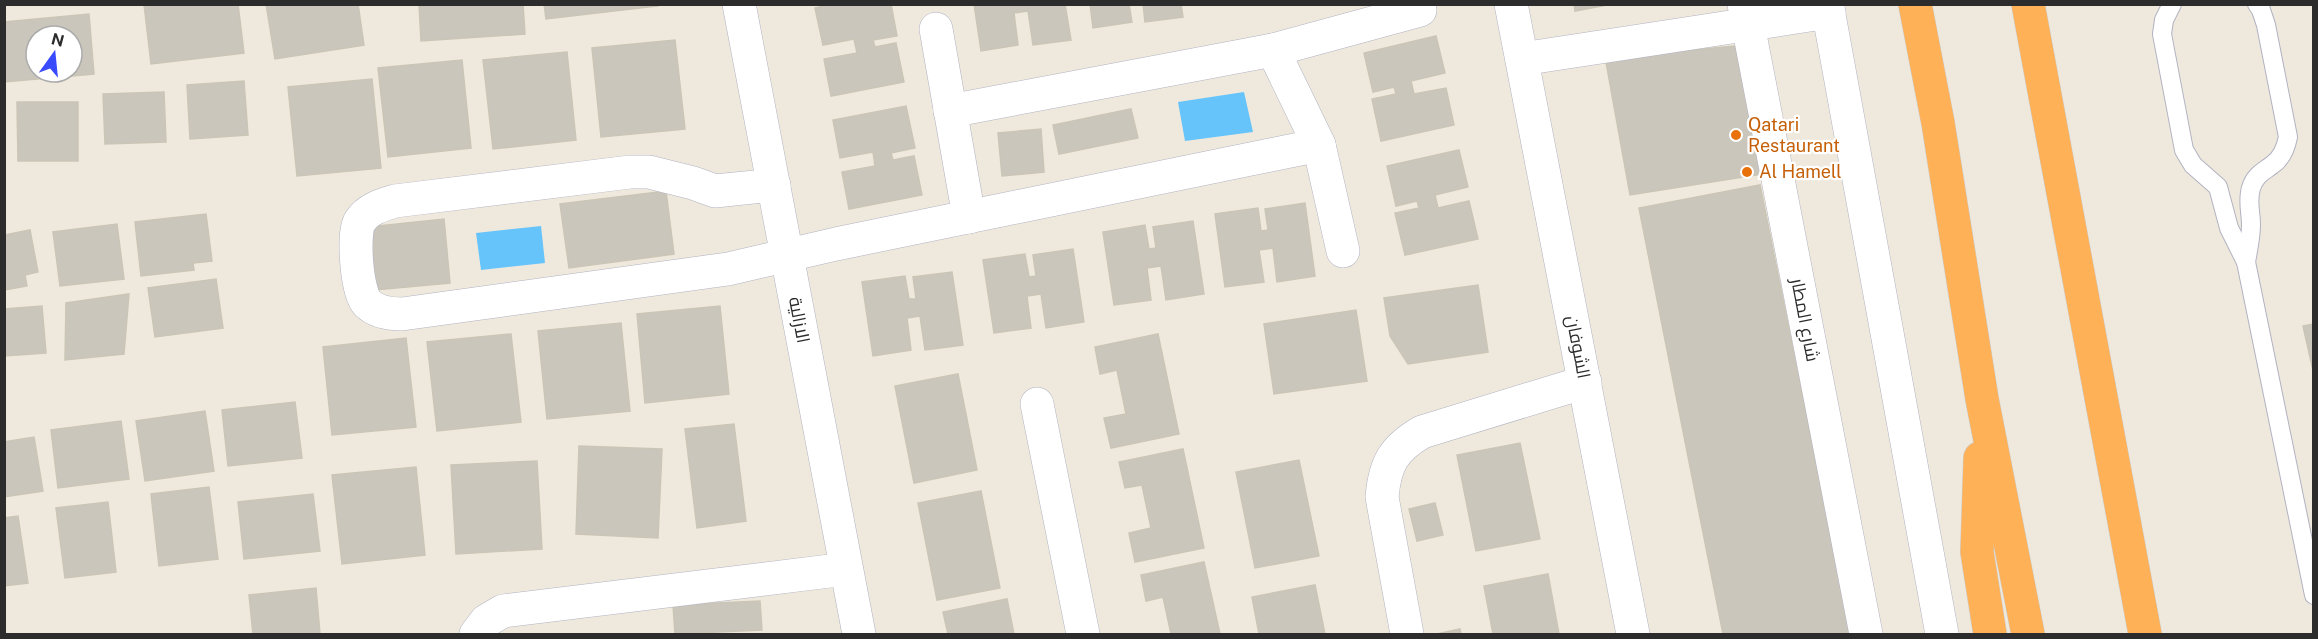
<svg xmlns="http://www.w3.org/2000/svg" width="2318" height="639" font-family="'Public Sans',Cairo,sans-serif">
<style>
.water{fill:#66c4fb}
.building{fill:#cac6bc;stroke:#cbc5b6;stroke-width:1.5;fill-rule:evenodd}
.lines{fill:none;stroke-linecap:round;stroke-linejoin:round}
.lane-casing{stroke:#b1b2c1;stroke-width:20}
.street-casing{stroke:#b1b2c1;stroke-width:34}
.secondary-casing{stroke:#b1b2c1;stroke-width:34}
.highway-casing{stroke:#ccc;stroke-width:34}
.lane{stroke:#fff;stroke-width:18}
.street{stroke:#fff;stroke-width:33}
.secondary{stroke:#fff;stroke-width:33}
.highway{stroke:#ffb158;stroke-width:33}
.food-dot{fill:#e8710a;stroke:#fff;stroke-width:2}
.labels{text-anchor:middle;stroke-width:4.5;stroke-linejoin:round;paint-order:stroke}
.food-label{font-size:18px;fill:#c56008;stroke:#fff;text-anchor:start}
.street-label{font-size:18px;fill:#2c2c2c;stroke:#fff}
</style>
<rect width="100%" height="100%" fill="#efe9dd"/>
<!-- water -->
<g class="water">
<polygon points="1244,92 1253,132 1185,141 1178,102"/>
<polygon points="541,226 545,263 481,270 476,233"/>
</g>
<!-- building -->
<g class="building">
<polygon points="144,4 238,4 244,53 151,64"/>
<polygon points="266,4 358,4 364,45 275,59"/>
<polygon points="419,4 523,4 525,34 421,41"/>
<polygon points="544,4 657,4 658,6 546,19"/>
<polygon points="832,4 891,4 897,36 873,40 875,47 896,43 904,82 831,96 824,59 857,53 854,39 823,45 815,8"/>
<polygon points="974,4 1065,4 1071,40 1033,45 1028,11 1014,13 1018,45 981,51"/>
<polygon points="1090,4 1129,4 1132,22 1093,28"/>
<polygon points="1143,4 1181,4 1183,17 1145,22"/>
<polygon points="1574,4 1612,4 1575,11"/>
<path d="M89,14L94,74L4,82V22ZM36,36H72V72H36Z"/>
<polygon points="1436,36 1445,73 1411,81 1414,94 1446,88 1454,125 1381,141 1372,99 1396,94 1394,87 1373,92 1364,53"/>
<polygon points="675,40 685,129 601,137 592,48"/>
<polygon points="1735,46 1763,174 1630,195 1606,62 1671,52"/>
<polygon points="567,52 576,140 493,149 483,60"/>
<polygon points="462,60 471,148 388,157 378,68"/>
<polygon points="372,79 381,168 297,176 288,87"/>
<polygon points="244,81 248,135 190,139 187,85"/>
<polygon points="164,92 166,142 105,144 103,94"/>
<polygon points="17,102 78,102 78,161 18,161"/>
<polygon points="906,106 915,148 891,153 893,160 914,156 922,195 849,209 842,172 875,166 873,152 840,158 833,120"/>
<polygon points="1131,109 1138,138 1059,154 1053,125"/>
<polygon points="1041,129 1044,172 1002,176 998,133"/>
<polygon points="1459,150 1468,187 1435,195 1438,208 1469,201 1478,239 1405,255 1395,213 1419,208 1417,201 1396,206 1387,166"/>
<polygon points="1760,185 1850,634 1723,634 1639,208"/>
<polygon points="666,191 674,254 569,268 560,204"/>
<polygon points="1305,203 1315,276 1277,282 1273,248 1259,250 1264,282 1225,287 1215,214 1258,208 1261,231 1268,230 1265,209"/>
<polygon points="206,214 212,261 193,263 194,270 141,276 135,222"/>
<polygon points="444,219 450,283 375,290 369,227"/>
<polygon points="1193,221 1204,294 1166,300 1161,266 1147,268 1151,300 1114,305 1103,232 1145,225 1149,249 1156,248 1153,227"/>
<polygon points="117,224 124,279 60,286 53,232"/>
<polygon points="30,230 38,272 25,275 27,286 4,290 4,235"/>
<polygon points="1073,249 1084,322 1046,328 1041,294 1027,296 1031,328 994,333 983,260 1025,254 1029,277 1036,276 1033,255"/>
<polygon points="952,272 963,345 925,350 920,316 907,318 911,350 873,356 862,282 905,276 909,299 916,299 913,277"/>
<polygon points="216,279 223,328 155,337 148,288"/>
<polygon points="1478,285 1488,352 1408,364 1390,336 1384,298"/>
<polygon points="129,294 124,354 65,360 66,303"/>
<polygon points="42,306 46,353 4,356 4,309"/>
<polygon points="720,306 729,394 645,403 637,314"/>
<polygon points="1356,310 1367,381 1274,394 1264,324"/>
<polygon points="621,323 630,411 547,419 538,331"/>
<polygon points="2314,324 2314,375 2303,326"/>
<polygon points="511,334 521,422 437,431 427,342"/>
<polygon points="1158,334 1179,434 1111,448 1104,418 1126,414 1117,370 1100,374 1095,347"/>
<polygon points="406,338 416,427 332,435 323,347"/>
<polygon points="958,374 977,470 914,483 895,386"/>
<polygon points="295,402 302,458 228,466 222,410"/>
<polygon points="205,411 214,471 145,481 136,421"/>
<polygon points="121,421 129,479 58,488 51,430"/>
<polygon points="734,424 746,521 697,528 685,429"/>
<polygon points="34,437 43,491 4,497 4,442"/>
<polygon points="1520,443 1540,539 1476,551 1457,455"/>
<polygon points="579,446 662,449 658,538 576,534"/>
<polygon points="1183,449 1204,548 1135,562 1129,533 1151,528 1142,485 1125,488 1119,462"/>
<polygon points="1299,460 1319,556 1255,568 1236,472"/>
<polygon points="537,461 542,549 456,554 451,465"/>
<polygon points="416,467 425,555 342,564 332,475"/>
<polygon points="209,487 218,559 159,566 151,494"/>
<polygon points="981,491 1000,588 937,600 918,503"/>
<polygon points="313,494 320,551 244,559 238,502"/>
<polygon points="108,502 116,572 65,578 56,508"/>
<polygon points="1435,503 1443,535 1417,541 1409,509"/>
<polygon points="18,516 28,583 4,586 4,518"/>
<polygon points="1204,562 1220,634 1171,634 1163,597 1146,601 1141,575"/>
<polygon points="1548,574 1559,634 1493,634 1484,586"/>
<polygon points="1315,585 1325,634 1259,634 1252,597"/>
<polygon points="316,588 320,634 253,634 249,595"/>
<polygon points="1007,599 1014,634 948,634 943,612"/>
<polygon points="760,601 762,630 675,634 673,605"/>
<polygon points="1460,629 1461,634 1437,634"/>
</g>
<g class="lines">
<defs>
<g id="lane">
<polyline points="2172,4 2164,20 2162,34 2184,150 2193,165 2218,187 2229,228 2246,262 2314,595"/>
<path d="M2246,262C2248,250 2251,237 2251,225C2251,212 2247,201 2251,188C2255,175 2263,172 2272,165C2281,159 2286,147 2288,137L2266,25L2261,10L2257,4"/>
</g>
<g id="street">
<polyline points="739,4 859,634"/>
<polyline points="1511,4 1633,634"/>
<polyline points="936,29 969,217"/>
<polyline points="1273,50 1319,145 1343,251"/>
<polyline points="1522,59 1829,12"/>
<polyline points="950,111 1273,50 1420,10"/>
<path d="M774,185L715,191L693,183L649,172H630L395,201C382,205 368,209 360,221C352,234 357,293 367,303C376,312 390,314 402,314L728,269L836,244L1319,145"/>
<polyline points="1037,404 1083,634"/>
<polyline points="476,634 486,621 503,611 846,569"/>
<path d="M1407,634L1382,497C1385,464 1393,449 1422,432L1585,382"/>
</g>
<g id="secondary">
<polyline points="1744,4 1866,634"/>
<polyline points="1827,4 1942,634"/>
</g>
<g id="highway">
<polyline points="1915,4 1938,123 1982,399 2028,634"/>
<polyline points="2028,4 2145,634"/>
<polyline points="1980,458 1977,552 1990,634"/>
</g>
</defs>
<!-- lane casing -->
<use href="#lane" class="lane-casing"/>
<!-- street casing -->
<use href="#street" class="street-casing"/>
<!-- secondary casing -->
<use href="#secondary" class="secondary-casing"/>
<!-- highway casing -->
<use href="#highway" class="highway-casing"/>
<!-- lane -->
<use href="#lane" class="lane"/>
<!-- street -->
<use href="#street" class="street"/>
<!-- secondary -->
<use href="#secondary" class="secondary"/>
<!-- highway -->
<use href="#highway" class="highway"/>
</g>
<!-- markers -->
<g class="food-dot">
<circle cx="1736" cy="135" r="6"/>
<circle cx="1747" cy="172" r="6"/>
</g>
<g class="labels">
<!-- food labels -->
<g class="food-label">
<text x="1748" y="131">Qatari<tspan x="1748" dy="21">Restaurant</tspan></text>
<text x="1759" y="178">Al Hamell</text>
</g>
<!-- street labels -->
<g class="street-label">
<text transform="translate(799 320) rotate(79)" y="6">الازالية</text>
<text transform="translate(1805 320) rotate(79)" y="6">شارع المطار</text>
<text transform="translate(1578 347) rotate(79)" y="6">الشوفان</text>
</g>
</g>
<!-- border -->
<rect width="2318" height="639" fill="none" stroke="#2c2c2c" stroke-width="12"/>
<!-- north arrow -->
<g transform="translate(54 54) rotate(15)"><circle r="28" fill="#ffffff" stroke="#ababab" stroke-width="1.5"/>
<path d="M0-4.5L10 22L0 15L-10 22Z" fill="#3a4aff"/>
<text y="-9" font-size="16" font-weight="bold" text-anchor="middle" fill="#2c2c2c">N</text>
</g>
</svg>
